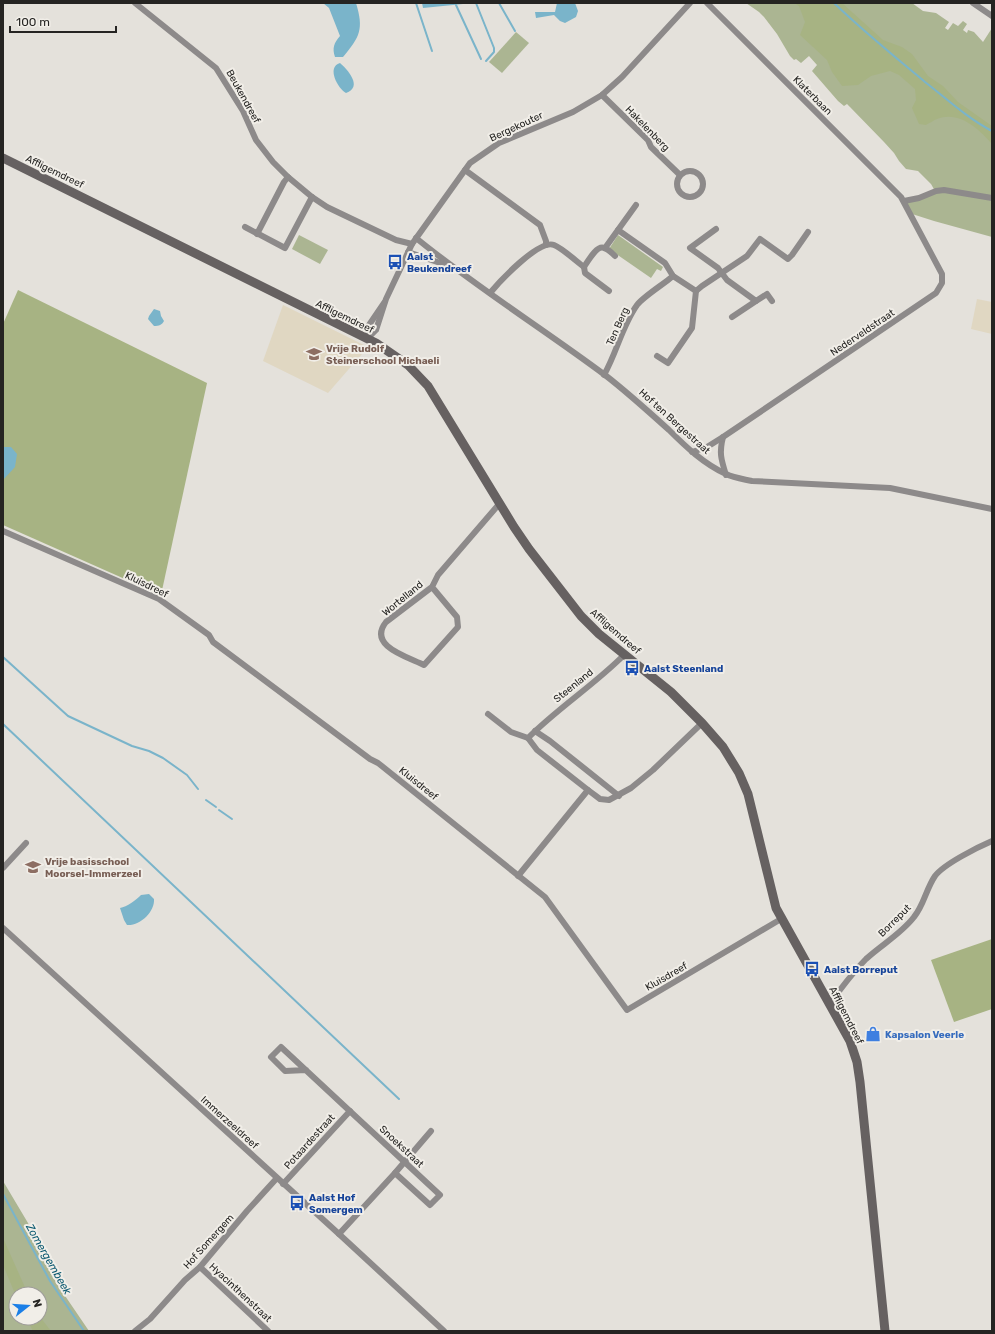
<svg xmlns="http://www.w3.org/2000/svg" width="995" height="1334" font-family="Rubik,sans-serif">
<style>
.education{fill:#e0d7c2}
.green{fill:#abb592;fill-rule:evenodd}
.forest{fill:#a7b383}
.water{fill:#7ab4ca}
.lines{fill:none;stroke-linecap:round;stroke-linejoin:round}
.stream{stroke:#7ab4ca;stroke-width:2}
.street{stroke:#8d8a8a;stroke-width:6}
.secondary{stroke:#666161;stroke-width:9}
.labels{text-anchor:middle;stroke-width:4;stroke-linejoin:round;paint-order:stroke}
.street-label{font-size:10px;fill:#252422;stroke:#f1eee8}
.transit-label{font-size:10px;font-weight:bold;fill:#164399;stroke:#f1eee8;text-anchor:start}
.education-label{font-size:10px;font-weight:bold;fill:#785e54;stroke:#f1eee8;text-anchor:start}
.shop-label{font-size:10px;font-weight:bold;fill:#366cbe;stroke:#f1eee8;text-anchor:start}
.water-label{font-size:11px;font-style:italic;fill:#0c5a71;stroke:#f1eee8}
</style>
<rect width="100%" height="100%" fill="#e4e1db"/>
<!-- education -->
<g class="education">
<polygon points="977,299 992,302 992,334 971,329"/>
<polygon points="283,305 368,347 328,393 263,361"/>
</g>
<!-- green -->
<g class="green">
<polygon points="746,3 912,3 923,11 936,13 949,22 945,28 948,30 953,23 958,26 963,21 967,24 963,30 967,33 968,30 974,32 983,42 992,28 992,237 934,221 909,213 904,201 935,191 931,184 918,171 906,169 899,161 894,153 884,142 850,107 847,104 844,106 838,101 812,71 817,65 809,56 801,63 796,59 794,60 790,56 777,34 764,17 759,12"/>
<polygon points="516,32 529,43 502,73 489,62"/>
<polygon points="299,235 328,250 320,264 292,249"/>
<polygon points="618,235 663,267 661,271 657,269 651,278 609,249"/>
<path d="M3,1181L28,1223L57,1284L89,1331H3ZM16,1294H40V1318H16Z"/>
</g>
<!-- forest -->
<g class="forest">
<path d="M794,3H842L883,40L902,47L912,54L928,76L943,86L958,102L992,126V144C979,129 959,110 937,119C934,120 930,123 926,125L919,124L912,108L916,100L915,89L899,75L890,71L871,76L858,85L842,86L832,72L827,60L800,35L805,22L799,6Z"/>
<polygon points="18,290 207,383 161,595 3,525 3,324"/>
<polygon points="992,939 992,1009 954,1022 931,960"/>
<polygon points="3,1238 28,1294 16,1294 16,1296 3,1265"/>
<polygon points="40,1317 51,1331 33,1331 26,1318"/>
</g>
<!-- water -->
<g class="water">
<path d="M323,3H356C364,29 360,37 343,57H335C332,48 334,43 340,36L329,8Z"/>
<polygon points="422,3 473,3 423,8"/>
<polygon points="557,3 575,3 578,11 576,17 565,23 560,21 554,15 536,18 535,12 555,12"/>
<path d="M340,63C348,70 363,87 346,93C338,89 326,67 340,63Z"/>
<path d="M154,309L160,311L161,316L164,321C162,325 159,326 154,326L148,319L149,316Z"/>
<polygon points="4,447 11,447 17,454 15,467 3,480"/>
<path d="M149,894L154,899C155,912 140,926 127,925L124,920L120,908C127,907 136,900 141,895Z"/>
</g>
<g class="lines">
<!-- stream -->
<g class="stream">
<polyline points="416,3 432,51"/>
<polyline points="476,3 494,48 494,52 486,61"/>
<polyline points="499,3 515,31"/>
<path d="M834,3C863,31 894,56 925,82C947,99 967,118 992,131"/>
<polyline points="456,5 481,59"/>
<polyline points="3,657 68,716 132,746 149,751 163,758 187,775 198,789"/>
<polyline points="3,724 399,1099"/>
<polyline points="206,800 216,807"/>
<polyline points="219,810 232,819"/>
<polyline points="3,1194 50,1281 84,1331"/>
</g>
<!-- street -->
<g class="street">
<polyline points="135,3 216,68 243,111 256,140 273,162 288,177 312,197 327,207 396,240 412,244"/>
<polyline points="973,3 992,16"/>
<polyline points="602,95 648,140 651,147 680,175"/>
<polyline points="465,170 540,225 546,241 546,245"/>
<circle cx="690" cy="184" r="13"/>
<polyline points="904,201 919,198 936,191 944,190 992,198"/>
<polyline points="245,227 285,248 312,197"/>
<polyline points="716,229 690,248 718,268 727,280 756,301 767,294 772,301"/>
<polyline points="618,230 665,263 673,276 696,291 702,286 747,256 760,239 788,259 792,255 808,232"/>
<polyline points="257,234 284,182 288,177"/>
<path d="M416,238C476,287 542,328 605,375C627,392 648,411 669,430C686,447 704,464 726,474C734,478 743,479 752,481L890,488L992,509"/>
<polyline points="605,248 636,205"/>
<polyline points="408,252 446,265"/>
<polyline points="584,267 585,273 609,291"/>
<path d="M490,293C499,282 539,239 554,245C562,248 576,261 584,267C588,261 597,245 604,248C608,249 612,253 615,256"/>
<polyline points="732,317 756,301"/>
<polyline points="367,339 376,330 386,299 412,244 470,163 499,143 573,112 602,95 622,77 690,3"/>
<polyline points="367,339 369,325 384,303"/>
<polyline points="657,356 668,363 692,328 696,291"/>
<path d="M604,375C617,352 622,326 637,305C644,296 664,284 673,276"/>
<path d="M723,437C719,453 721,459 726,475"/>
<polyline points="692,452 707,447 723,437 936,293 942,283 942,274 901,197 707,3"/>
<polyline points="3,531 159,599 209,635 213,642 370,759 378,763 545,897 627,1010 781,919"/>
<path d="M432,587L457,617L458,627L424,665C408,657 367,646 386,622L432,587L438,575L500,503"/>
<path d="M488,714L511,732L528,738C558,708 594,685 624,655"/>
<polyline points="535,731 550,741 619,796"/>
<polyline points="528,738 537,750 588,790 600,799 609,800 631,788 653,770 702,723"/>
<polyline points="3,868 26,843"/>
<polyline points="518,876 588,790"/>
<polyline points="3,928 339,1234 444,1331"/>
<path d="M829,1004C841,989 852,973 866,959C881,945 901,934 914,917C924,905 926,889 935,876C944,864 978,847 992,841"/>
<polyline points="306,1070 285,1071 271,1057 281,1047 440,1195 430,1205 395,1173"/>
<polyline points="283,1184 350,1111"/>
<polyline points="339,1234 395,1173 431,1131"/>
<polyline points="200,1267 268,1331"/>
<polyline points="135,1331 150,1319 185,1280 200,1267 247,1211 277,1178"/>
</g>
<!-- secondary -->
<polyline class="secondary" points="3,158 376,343 408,365 428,386 514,527 529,549 581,616 599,634 671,692 702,723 723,747 739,773 748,794 776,908 850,1041 857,1062 860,1082 885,1331"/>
</g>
<!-- icons -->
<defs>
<symbol id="bus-bare" viewBox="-9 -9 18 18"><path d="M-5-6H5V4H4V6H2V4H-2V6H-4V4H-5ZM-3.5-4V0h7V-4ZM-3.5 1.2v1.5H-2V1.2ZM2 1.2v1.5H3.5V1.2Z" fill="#1a4fb4" stroke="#f1eee8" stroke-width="2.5" paint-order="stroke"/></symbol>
<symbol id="school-bare" viewBox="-9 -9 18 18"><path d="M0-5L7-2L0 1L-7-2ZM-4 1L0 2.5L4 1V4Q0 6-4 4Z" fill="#8d6e63" stroke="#f1eee8" stroke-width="2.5" paint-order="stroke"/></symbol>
<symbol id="shop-bare" viewBox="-9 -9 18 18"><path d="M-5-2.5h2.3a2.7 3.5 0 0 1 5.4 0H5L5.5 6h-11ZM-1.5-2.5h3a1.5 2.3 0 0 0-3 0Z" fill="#3f7fe0" stroke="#f1eee8" stroke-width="2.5" paint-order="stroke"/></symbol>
</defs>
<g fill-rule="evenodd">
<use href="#bus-bare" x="384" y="251" width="22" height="22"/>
<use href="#school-bare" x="303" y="343" width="22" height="22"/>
<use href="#bus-bare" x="621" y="657" width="22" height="22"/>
<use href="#school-bare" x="22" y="856" width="22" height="22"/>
<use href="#bus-bare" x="801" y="958" width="22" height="22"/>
<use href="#shop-bare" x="862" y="1023" width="22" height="22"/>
<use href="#bus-bare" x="286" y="1192" width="22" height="22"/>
</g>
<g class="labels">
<!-- street labels -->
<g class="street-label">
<text transform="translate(813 95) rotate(45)" y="4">Klaterbaan</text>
<text transform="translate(244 96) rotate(61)" y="4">Beukendreef</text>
<text transform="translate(516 126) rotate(-25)" y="4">Bergekouter</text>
<text transform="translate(648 128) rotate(46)" y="4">Hakelenberg</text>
<text transform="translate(55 171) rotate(26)" y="4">Affligemdreef</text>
<text transform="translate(345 316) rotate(26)" y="4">Affligemdreef</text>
<text transform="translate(617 326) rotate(-66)" y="4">Ten Berg</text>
<text transform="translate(862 332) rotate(-34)" y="4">Nederveldstraat</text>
<text transform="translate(675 421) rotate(42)" y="4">Hof ten Bergestraat</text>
<text transform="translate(147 584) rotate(26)" y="4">Kluisdreef</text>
<text transform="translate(402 598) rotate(-39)" y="4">Wortelland</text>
<text transform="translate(616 631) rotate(41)" y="4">Affligemdreef</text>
<text transform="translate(573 685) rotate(-39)" y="4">Steenland</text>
<text transform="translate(419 783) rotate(39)" y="4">Kluisdreef</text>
<text transform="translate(894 920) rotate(-45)" y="4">Borreput</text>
<text transform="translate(666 976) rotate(-30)" y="4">Kluisdreef</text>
<text transform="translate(847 1015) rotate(63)" y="4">Affligemdreef</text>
<text transform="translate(230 1122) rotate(42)" y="4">Immerzeeldreef</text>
<text transform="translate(309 1141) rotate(-48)" y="4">Potaardestraat</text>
<text transform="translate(402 1146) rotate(43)" y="4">Snoekstraat</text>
<text transform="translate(208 1241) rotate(-48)" y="4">Hof Somergem</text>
<text transform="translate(241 1292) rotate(43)" y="4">Hyacinthenstraat</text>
</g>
<!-- transit labels -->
<g class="transit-label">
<text x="407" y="260">Aalst<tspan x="407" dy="12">Beukendreef</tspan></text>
<text x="644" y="672">Aalst Steenland</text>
<text x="824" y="973">Aalst Borreput</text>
<text x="309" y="1201">Aalst Hof<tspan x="309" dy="12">Somergem</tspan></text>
</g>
<!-- education labels -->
<g class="education-label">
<text x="326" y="352">Vrije Rudolf<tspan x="326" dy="12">Steinerschool Michaeli</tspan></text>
<text x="45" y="865">Vrije basisschool<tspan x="45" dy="12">Moorsel-Immerzeel</tspan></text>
</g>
<!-- shop labels -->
<g class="shop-label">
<text x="885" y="1038">Kapsalon Veerle</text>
</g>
<!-- water labels -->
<g class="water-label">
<text transform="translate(49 1259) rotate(60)" y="4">Zomergembeek</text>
</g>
</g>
<!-- border -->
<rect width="995" height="1334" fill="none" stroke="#252422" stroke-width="8"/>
<!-- north arrow -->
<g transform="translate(28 1306) rotate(73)"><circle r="19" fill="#f1eee8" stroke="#9f9d99"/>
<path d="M0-3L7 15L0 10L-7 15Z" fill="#1b7fe7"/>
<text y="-6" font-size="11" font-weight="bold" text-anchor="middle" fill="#252422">N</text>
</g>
<!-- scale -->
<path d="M10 26v6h106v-6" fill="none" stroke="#252422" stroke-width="2"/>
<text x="16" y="26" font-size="12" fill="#252422" stroke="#f1eee8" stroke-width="3" paint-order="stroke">100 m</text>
</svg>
